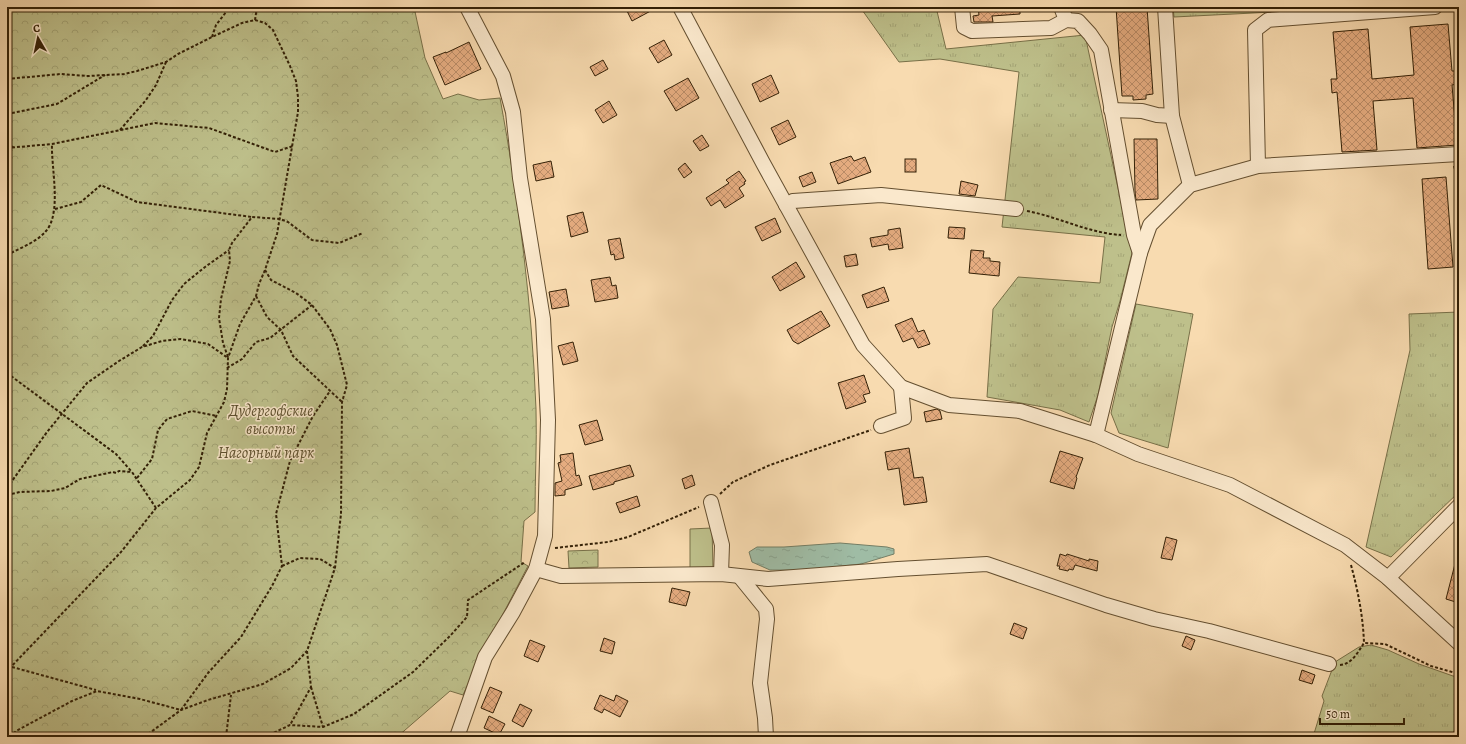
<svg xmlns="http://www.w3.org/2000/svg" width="1466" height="744" font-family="Alegreya,serif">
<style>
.grass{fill:url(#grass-tufts);stroke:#787048}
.park{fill:url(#park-crowns);stroke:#787048}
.pitch{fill:#bec08b;stroke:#787048}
.water{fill:url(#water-ripples);stroke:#747e65}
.building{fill:url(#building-cross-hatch);stroke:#332006}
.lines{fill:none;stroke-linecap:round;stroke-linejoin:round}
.minor-casing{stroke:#644f30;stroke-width:16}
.path{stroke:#332006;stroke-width:2;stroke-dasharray:3 2;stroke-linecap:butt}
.minor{stroke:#fae8cc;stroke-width:14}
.labels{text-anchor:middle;stroke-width:3;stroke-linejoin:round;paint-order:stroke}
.park-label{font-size:16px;font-style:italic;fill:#5d502e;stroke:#fae8cc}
</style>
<defs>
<pattern id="grass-tufts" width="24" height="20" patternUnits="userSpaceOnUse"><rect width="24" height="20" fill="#bec08b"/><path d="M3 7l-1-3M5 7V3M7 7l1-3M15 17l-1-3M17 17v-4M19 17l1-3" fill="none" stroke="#a4a576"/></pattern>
<pattern id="park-crowns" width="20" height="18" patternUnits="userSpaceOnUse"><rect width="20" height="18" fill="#bec08b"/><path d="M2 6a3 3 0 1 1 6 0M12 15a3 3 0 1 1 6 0" fill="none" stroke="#a4a576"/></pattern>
<pattern id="water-ripples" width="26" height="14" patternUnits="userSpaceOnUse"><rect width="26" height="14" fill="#9fbca5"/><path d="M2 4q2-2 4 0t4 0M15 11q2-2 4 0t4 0" fill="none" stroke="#89a18d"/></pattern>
<pattern id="building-cross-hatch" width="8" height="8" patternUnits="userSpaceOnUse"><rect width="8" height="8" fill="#e5ac80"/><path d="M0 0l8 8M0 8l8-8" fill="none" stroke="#ba8c67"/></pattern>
</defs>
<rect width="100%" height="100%" fill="#f8dbb0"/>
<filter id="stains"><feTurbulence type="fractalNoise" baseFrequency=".005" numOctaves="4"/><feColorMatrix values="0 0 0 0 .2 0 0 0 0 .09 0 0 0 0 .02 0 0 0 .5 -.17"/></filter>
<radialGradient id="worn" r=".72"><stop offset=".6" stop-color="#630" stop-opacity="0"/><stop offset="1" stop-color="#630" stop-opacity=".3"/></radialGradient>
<!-- grass -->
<g class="grass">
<polygon points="860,7 936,7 946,49 1085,35 1132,253 1120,301 1112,327 1098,395 1089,422 1060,410 987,397 993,309 1018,277 1100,283 1105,237 1002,227 1019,72 940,59 899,62"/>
<polygon points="1173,7 1333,7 1293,11 1174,17"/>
<polygon points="1136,304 1193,314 1168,448 1119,433 1111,413"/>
<polygon points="1459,312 1459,492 1391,557 1366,547 1410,350 1409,314"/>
<polygon points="1371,645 1388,650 1419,664 1453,676 1459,677 1459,727 1448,737 1313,737 1324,701 1322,696 1335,662 1359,647"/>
</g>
<!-- park -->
<g class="park">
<path d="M7,7H414L425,58L443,99L458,94L479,100L500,98C519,201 532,305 536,409C537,443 535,478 535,512L524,521L521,562L528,566L479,660L463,695L450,691L397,737H7Z"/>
<polygon points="598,550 598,567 569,568 568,551"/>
</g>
<!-- pitch -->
<polygon class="pitch" points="712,528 713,569 690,570 690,529"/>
<!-- water -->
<polygon class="water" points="840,543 887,547 894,549 894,554 861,564 803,570 770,570 752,562 749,552 757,547 784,547"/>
<!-- building -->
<g class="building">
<polygon points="625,7 658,7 632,21"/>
<polygon points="978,7 1020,7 1020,14 992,16 993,22 974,22 973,16 979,15"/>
<polygon points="1116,7 1147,7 1153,94 1146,95 1146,99 1133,100 1133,96 1122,96"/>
<polygon points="1448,24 1452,71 1455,71 1457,84 1452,85 1457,145 1417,148 1413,98 1373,101 1377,150 1342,152 1337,92 1332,93 1331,79 1337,79 1333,32 1368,29 1372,79 1414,75 1410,27"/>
<polygon points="664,40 672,55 658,63 649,48"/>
<polygon points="469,42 481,69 445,85 433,57 446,52 446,53"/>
<polygon points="603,60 608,69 595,76 590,67"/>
<polygon points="771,75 779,93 760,102 752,84"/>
<polygon points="688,78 699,98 676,111 664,91"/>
<polygon points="609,101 617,115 603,123 595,110"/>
<polygon points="788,120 796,137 779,145 771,128"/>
<polygon points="702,135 709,146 700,151 693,141"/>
<polygon points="1134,139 1157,139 1158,199 1136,200 1135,192"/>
<polygon points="851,156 854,161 865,157 871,172 838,184 830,163"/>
<rect x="905" y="159" width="11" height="13"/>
<polygon points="551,161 554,177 536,181 533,165"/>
<polygon points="685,163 692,172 684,178 678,169"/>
<polygon points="739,171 746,181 744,182 745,184 739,188 744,196 725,208 720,200 711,206 706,198 729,183 726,180"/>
<polygon points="812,172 816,182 803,187 799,177"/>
<polygon points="1446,177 1453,267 1428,269 1422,179"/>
<polygon points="961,181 978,185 975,196 959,194"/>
<polygon points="583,212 588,232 571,237 567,216"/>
<polygon points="775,218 781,232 762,241 755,227"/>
<polygon points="949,227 965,228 964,239 948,238"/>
<polygon points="900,228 903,248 889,250 888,244 872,247 870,238 888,235 888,230"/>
<polygon points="620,238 624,258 615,260 614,254 611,255 608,240"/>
<polygon points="971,250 984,251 983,258 990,258 990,261 1000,262 999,276 969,273"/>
<polygon points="856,254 858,265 846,267 844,256"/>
<polygon points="796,262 805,277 780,291 772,277"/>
<polygon points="610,277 612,286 616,285 618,298 595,302 591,280"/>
<polygon points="884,287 889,301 867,308 862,295"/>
<polygon points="566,289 569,306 552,309 549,292"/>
<polygon points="821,311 830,326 798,344 793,341 787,330"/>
<polygon points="912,318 918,332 924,330 930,344 918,348 913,338 903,342 895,325"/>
<polygon points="573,342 578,361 563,365 558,346"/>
<polygon points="864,375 870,393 863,395 866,402 846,409 838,383"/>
<polygon points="937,409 940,411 942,419 926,422 924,412"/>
<polygon points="597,420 603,440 585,445 579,425"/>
<polygon points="909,448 914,478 923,477 927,502 904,505 899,468 888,470 885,452"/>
<polygon points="1060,451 1083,458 1076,477 1077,478 1074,489 1050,482"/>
<polygon points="573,453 576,476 579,475 582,485 565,490 565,495 555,496 555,483 562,481 558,463 561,462 560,455"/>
<polygon points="630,465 634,476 614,482 614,484 593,490 589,476"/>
<polygon points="692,475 695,485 685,489 682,479"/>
<polygon points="637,496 640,506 620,513 616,503"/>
<polygon points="1166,537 1177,540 1172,560 1161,558"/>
<polygon points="1060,554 1066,556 1067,554 1089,561 1089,559 1098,561 1097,571 1075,565 1073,570 1069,569 1068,571 1059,569 1060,566 1057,566"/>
<polygon points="1456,560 1459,561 1459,603 1446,599"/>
<polygon points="672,588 690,592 686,606 669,602"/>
<polygon points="1014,623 1027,628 1023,639 1010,634"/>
<polygon points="1186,636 1195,640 1191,650 1182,646"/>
<polygon points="604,638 615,642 612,654 600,651"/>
<polygon points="530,640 545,646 538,662 524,656"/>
<polygon points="1302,670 1315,675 1312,684 1299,680"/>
<polygon points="490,687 502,692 493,713 481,708"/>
<polygon points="600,695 614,701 616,695 628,701 620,717 604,709 602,713 594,709"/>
<polygon points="520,704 532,710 523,727 512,721"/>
<polygon points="489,716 505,724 499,735 484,728"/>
</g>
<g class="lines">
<defs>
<g id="minor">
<polyline points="680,7 763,163 863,345 901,387 949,405 1020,411 1096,435 1138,454 1230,485 1345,545 1388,578 1459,643"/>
<polyline points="962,7 964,27 972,31 1051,28 1066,20 1078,21 1090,34 1101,50 1134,235 1140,253"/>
<polyline points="1061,7 1066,20"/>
<polyline points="1165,7 1172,116 1190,185"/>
<polyline points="1111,110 1142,111 1157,115 1172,116"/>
<polyline points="1258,166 1255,30 1268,20 1435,7"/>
<polyline points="786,205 793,201 881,195 1016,209"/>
<polyline points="881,426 904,418 901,387"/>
<polyline points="1096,435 1140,253 1150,225 1190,185 1258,166 1459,154"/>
<polyline points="711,502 722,545 721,574"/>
<polyline points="536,569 561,576 721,574 768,579 898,569 987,564 1106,605 1154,619 1209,631 1329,664"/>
<polyline points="740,577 766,609 767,619 760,683 765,718 766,737"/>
<polyline points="1388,578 1459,506"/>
<polyline points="457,737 485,657 513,612 536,569 545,536 548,420 543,319 520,178 513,112 503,76 467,7"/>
</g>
</defs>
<!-- minor casing -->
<use href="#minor" class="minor-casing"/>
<!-- path -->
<g class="path">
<polyline points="255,20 257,7"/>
<polyline points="212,37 216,25 230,7"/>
<polyline points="7,79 61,74 88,76 124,74 137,71 166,62 178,54 212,37 242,23 255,20 265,23 273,30 290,66 296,81 298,97 298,112 277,234 265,270 259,284 256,296 240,324 228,358 227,389 224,402 207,433 199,467 190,480 156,508 121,552 7,671"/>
<polyline points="7,114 57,104 105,75"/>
<polyline points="120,130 146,100 156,85 166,62"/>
<polyline points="7,148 52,144 155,123 209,128 275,152 293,146"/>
<polyline points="7,156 10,153 13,146"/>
<polyline points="1454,166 1459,183"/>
<polyline points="55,209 81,202 101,185 137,202 252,217"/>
<path d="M1027,211C1059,217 1088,233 1121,235"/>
<path d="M7,255C20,248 37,242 46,231C62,213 51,167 52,144"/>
<polyline points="265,270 271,280 296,293 312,305 330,329 337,345 347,385 342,402 341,514 335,568 307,651 311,687 290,725"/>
<polyline points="256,296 267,317 281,330 293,356 342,402"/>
<polyline points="143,346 153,336 172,300 184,284 205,267 229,250"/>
<polyline points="228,357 223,343 219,318 221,299 230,261 229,250 232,243 252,217 280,219 288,222 312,240 339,243 363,233"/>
<polyline points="227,368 242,359 256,342 270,338 312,305"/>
<polyline points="7,373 116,454 132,472"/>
<polyline points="137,478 152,459 158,430 167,419 192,411 217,416"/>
<polyline points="7,488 47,432 87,383 119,361 142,347 162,341 181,339 208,344 228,358"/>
<polyline points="720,494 733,482 770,465 871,430"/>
<polyline points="7,495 20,492 51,491 65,488 80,479 113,472 116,473 119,471 132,472 156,508"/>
<polyline points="555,548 608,542 628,537 699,507"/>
<path d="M1351,565C1358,591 1363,616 1364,643"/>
<polyline points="282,566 300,558 320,559 335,568"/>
<path d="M1340,665C1352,664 1358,652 1364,643L1385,644L1431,666L1459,674"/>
<polyline points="12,667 96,690"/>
<polyline points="311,687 323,727"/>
<polyline points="10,737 16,731 72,701 97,691 140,699 181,710 208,673 241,637 272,586 282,566 276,514 290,461 313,416 330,391"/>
<polyline points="144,737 181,710 208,700 263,684 291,668 307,651"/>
<polyline points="226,737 231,695"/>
<polyline points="265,737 290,725 323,727 354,714 413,672 450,636 467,617 468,600 525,562"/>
<polyline points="1455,737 1459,734"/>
</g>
<!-- minor -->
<use href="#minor" class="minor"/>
</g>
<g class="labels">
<!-- park labels -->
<g class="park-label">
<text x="271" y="416">Дудергофские<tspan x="271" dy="18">высоты</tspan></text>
<text x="266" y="458">Нагорный парк</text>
</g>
</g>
<!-- margin -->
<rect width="1466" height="744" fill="none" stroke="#f8dbb0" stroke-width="24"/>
<rect x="8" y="8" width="1450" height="728" fill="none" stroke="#332006" stroke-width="2"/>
<rect x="12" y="12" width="1442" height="720" fill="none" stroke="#332006"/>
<!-- north arrow -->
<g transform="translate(38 38) rotate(351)" stroke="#fae8cc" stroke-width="3" paint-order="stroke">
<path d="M0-3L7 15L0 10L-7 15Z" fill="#332006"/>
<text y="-6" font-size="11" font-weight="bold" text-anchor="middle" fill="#332006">С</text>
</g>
<!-- scale -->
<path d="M1320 718v6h84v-6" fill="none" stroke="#332006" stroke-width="2"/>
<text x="1326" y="718" font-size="12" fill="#332006" stroke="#fae8cc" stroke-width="3" paint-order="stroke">50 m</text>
<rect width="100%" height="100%" filter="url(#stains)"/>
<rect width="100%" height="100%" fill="url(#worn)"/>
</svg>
